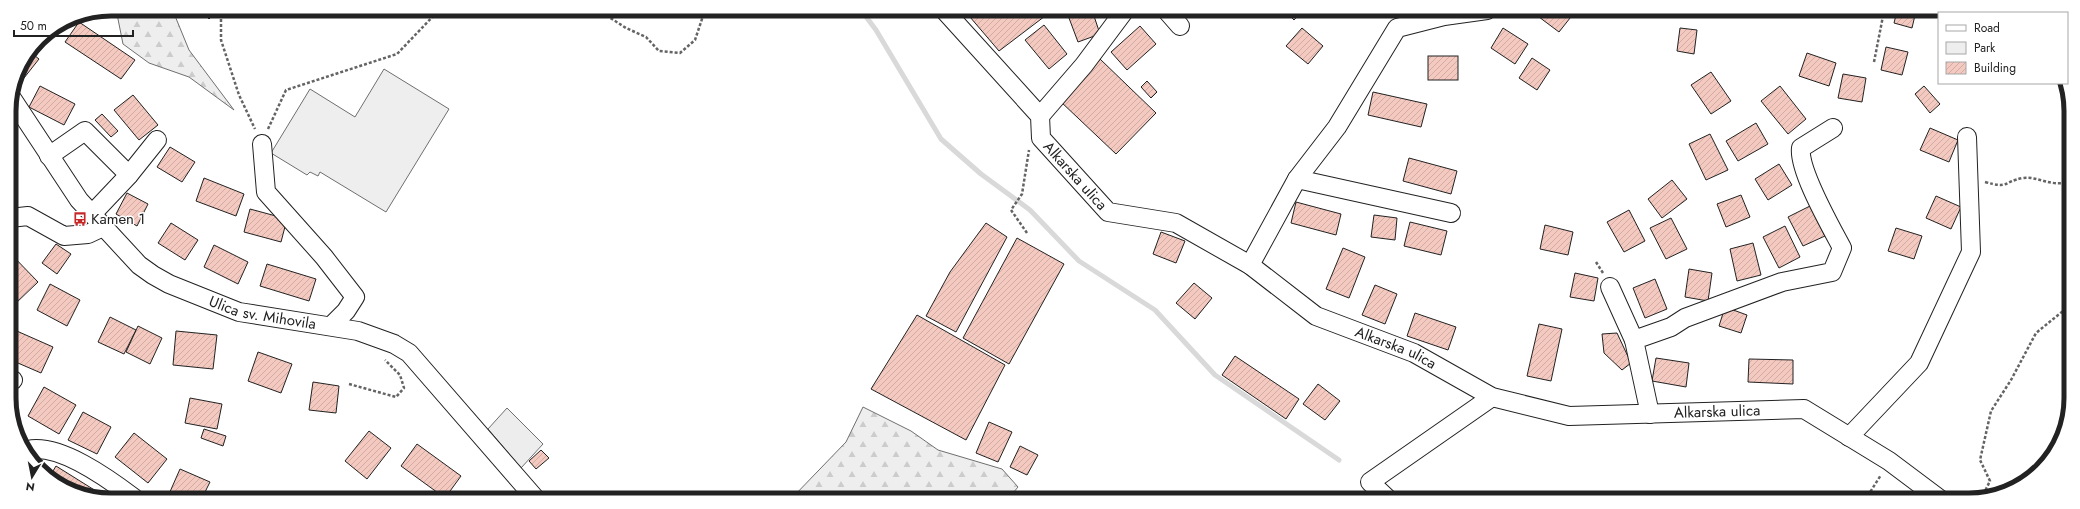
<svg xmlns="http://www.w3.org/2000/svg" width="2080" height="509" font-family="Jost,sans-serif">
<style>
.green{fill:#eee;stroke:#6f6f6f}
.forest{fill:url(#forest-firs);stroke:#6f6f6f}
.parking{fill:#ededed;stroke:#6f6f6f}
.lines{fill:none;stroke-linecap:round;stroke-linejoin:round}
.stream{stroke:#d9d9d9;stroke-width:5}
.building{fill:url(#building-hatch);stroke:#222}
.minor-casing{stroke:#222;stroke-width:20}
.path{stroke:#646464;stroke-width:2.5;stroke-dasharray:3 2;stroke-linecap:butt}
.minor{stroke:#fff;stroke-width:18}
.labels{text-anchor:middle;stroke-width:3;stroke-linejoin:round;paint-order:stroke}
.street-label{font-size:15px;fill:#222;stroke:#fff}
.poi-label{font-size:15px;fill:#222;stroke:#fff;text-anchor:start}
.rim{fill:none;stroke:#222;stroke-width:5}
</style>
<defs>
<pattern id="forest-firs" width="22" height="20" patternUnits="userSpaceOnUse"><rect width="22" height="20" fill="#eee"/><path d="M5 1l3.5 6h-7zM16 11l3.5 6h-7z" fill="#ccc"/></pattern>
<pattern id="building-hatch" width="6" height="6" patternUnits="userSpaceOnUse"><rect width="6" height="6" fill="#f3c9c0"/><path d="M-1 1l2-2M0 6l6-6M5 7l2-2" fill="none" stroke="#d0aca5"/></pattern>
</defs>
<rect width="100%" height="100%" fill="#fff"/>
<!-- green -->
<polygon class="green" points="384,69 449,109 386,212 320,172 318,176 310,172 307,175 271,153 310,89 355,117"/>
<!-- forest -->
<g class="forest">
<polygon points="116,9 174,9 173,11 189,50 234,110 189,77 149,63 123,44"/>
<polygon points="863,407 911,431 938,450 1002,469 1018,487 1008,499 791,499 846,442"/>
</g>
<!-- parking -->
<polygon class="parking" points="507,408 543,444 521,468 488,429"/>
<g class="lines">
<!-- stream -->
<polyline class="stream" points="861,10 876,30 941,139 981,174 1030,210 1079,261 1155,310 1215,375 1339,460"/>
</g>
<!-- building -->
<g class="building">
<polygon points="199,9 216,9 218,10 209,19"/>
<polygon points="964,10 1053,10 999,51"/>
<polygon points="1066,10 1092,10 1100,34 1078,42"/>
<polygon points="1284,10 1303,10 1294,20"/>
<polygon points="1531,11 1571,11 1574,13 1559,32"/>
<polygon points="1897,11 1916,11 1912,28 1894,23"/>
<polygon points="79,22 135,60 121,79 65,42"/>
<polygon points="1044,25 1067,54 1049,69 1025,40"/>
<polygon points="1140,26 1156,44 1127,70 1111,52"/>
<polygon points="1302,28 1323,46 1308,64 1286,46"/>
<polygon points="1503,28 1528,44 1515,64 1491,48"/>
<polygon points="1680,28 1697,30 1694,54 1677,51"/>
<polygon points="1886,47 1908,52 1902,75 1881,70"/>
<polygon points="30,52 39,59 24,78 17,72"/>
<polygon points="1807,53 1836,63 1829,86 1799,76"/>
<rect x="1428" y="56" width="30" height="24"/>
<polygon points="1532,58 1550,70 1537,90 1519,78"/>
<polygon points="1100,59 1156,113 1116,154 1060,101"/>
<polygon points="1711,72 1731,101 1711,114 1691,85"/>
<polygon points="1843,74 1866,78 1862,102 1838,98"/>
<polygon points="1147,81 1157,92 1151,98 1141,87"/>
<polygon points="40,86 75,104 64,125 29,107"/>
<polygon points="1780,86 1806,119 1788,134 1761,101"/>
<polygon points="1924,86 1940,104 1930,113 1915,94"/>
<polygon points="1373,92 1427,104 1421,127 1368,115"/>
<polygon points="133,95 158,125 139,140 114,110"/>
<polygon points="102,114 118,131 111,137 95,120"/>
<polygon points="1756,123 1768,144 1738,161 1726,141"/>
<polygon points="1930,128 1958,140 1949,162 1920,150"/>
<polygon points="1710,134 1728,170 1706,180 1689,144"/>
<polygon points="170,147 195,162 182,182 157,167"/>
<polygon points="1409,158 1457,171 1451,194 1403,181"/>
<polygon points="1779,164 1792,185 1768,200 1755,179"/>
<polygon points="204,178 244,194 236,216 196,201"/>
<polygon points="1672,180 1687,199 1662,218 1648,199"/>
<polygon points="127,193 148,204 137,226 116,214"/>
<polygon points="1741,195 1750,217 1726,227 1717,204"/>
<polygon points="1936,196 1961,207 1951,229 1926,218"/>
<polygon points="1296,202 1341,214 1336,235 1291,223"/>
<polygon points="1810,206 1825,236 1803,246 1788,217"/>
<polygon points="250,209 287,219 281,242 244,232"/>
<polygon points="1629,210 1645,241 1624,252 1607,222"/>
<polygon points="1374,215 1397,218 1395,240 1371,237"/>
<polygon points="1671,218 1687,249 1666,259 1650,228"/>
<polygon points="1410,222 1447,231 1441,255 1404,246"/>
<polygon points="171,223 198,240 185,260 158,243"/>
<polygon points="986,223 1007,237 956,332 926,316 950,272"/>
<polygon points="1545,225 1573,232 1568,255 1540,249"/>
<polygon points="1785,226 1800,257 1779,268 1763,237"/>
<polygon points="1896,228 1922,236 1914,259 1888,251"/>
<polygon points="1161,232 1185,241 1176,263 1153,254"/>
<polygon points="1017,238 1064,264 1009,364 963,338"/>
<polygon points="1753,243 1761,275 1737,281 1730,249"/>
<polygon points="56,244 71,254 57,274 42,263"/>
<polygon points="214,245 248,262 238,284 204,267"/>
<polygon points="1343,248 1365,257 1349,298 1326,289"/>
<polygon points="10,253 38,282 15,304 10,299"/>
<polygon points="267,264 316,279 309,301 260,286"/>
<polygon points="1689,269 1712,273 1708,301 1685,297"/>
<polygon points="1575,273 1598,278 1594,301 1570,297"/>
<polygon points="1655,279 1667,309 1645,318 1633,288"/>
<polygon points="1194,283 1212,298 1195,319 1176,303"/>
<polygon points="50,284 80,300 67,326 37,310"/>
<polygon points="1375,285 1397,294 1385,324 1362,315"/>
<polygon points="1725,307 1747,315 1741,333 1719,326"/>
<polygon points="1415,313 1456,327 1448,350 1407,336"/>
<polygon points="917,315 1005,365 966,440 871,389"/>
<polygon points="110,317 136,330 124,354 98,342"/>
<polygon points="1539,324 1562,329 1551,381 1527,376"/>
<polygon points="138,326 162,338 150,364 126,352"/>
<polygon points="10,328 53,347 41,373 11,360"/>
<polygon points="176,331 217,335 213,369 173,365"/>
<polygon points="1617,333 1631,363 1622,370 1604,353 1602,334"/>
<polygon points="258,352 292,364 281,393 248,381"/>
<polygon points="1235,356 1299,399 1286,419 1222,375"/>
<polygon points="1656,358 1689,363 1686,387 1652,381"/>
<polygon points="1749,359 1793,360 1793,384 1748,382"/>
<polygon points="313,382 339,386 336,413 309,410"/>
<polygon points="1318,384 1340,401 1325,420 1303,404"/>
<polygon points="44,387 76,405 59,434 28,416"/>
<polygon points="190,398 222,404 217,429 185,423"/>
<polygon points="83,412 111,427 97,454 68,440"/>
<polygon points="989,422 1012,432 998,462 976,453"/>
<polygon points="204,429 226,436 223,446 201,438"/>
<polygon points="369,431 391,448 367,479 345,461"/>
<polygon points="134,433 167,459 148,483 115,457"/>
<polygon points="417,444 461,476 445,498 401,466"/>
<polygon points="1020,446 1038,455 1027,475 1010,467"/>
<polygon points="541,450 549,458 536,469 529,461"/>
<polygon points="56,466 96,491 91,498 50,476"/>
<polygon points="180,469 210,482 202,498 177,498 169,494"/>
<polygon points="231,493 239,498 227,498"/>
</g>
<g class="lines">
<defs>
<g id="minor">
<path id="s1" d="M944,10L1040,116L1041,138L1108,212L1176,223L1250,265L1316,316L1414,353L1492,397L1569,416L1804,409L1889,461L1941,500"/>
<polyline points="1166,10 1180,26"/>
<path id="s2" d="M11,97L79,200L139,265L153,275L169,284L239,312L358,331L394,344L409,353L535,498"/>
<polyline points="1040,116 1084,65 1125,10"/>
<polyline points="262,144 266,192 324,257 355,297 346,311 331,326"/>
<polyline points="49,156 85,131 129,175"/>
<polyline points="1297,179 1451,213"/>
<polyline points="93,213 129,175 157,140"/>
<polyline points="10,218 28,216 64,236 88,234 105,226"/>
<polyline points="1250,265 1297,179 1337,127 1397,28 1444,16 1487,10"/>
<polyline points="1610,287 1634,340"/>
<polyline points="11,379 13,380"/>
<path d="M1650,414L1634,340L1671,327L1685,318L1782,282L1832,272L1842,248C1831,227 1798,170 1801,148L1833,128"/>
<polyline points="1849,437 1919,363 1971,252 1967,137"/>
<path d="M28,450C59,443 109,479 134,498"/>
<polyline points="1388,499 1370,482 1492,397"/>
</g>
</defs>
<!-- minor casing -->
<use href="#minor" class="minor-casing"/>
<!-- path -->
<g class="path">
<polyline points="221,9 221,40 239,95 255,129"/>
<polyline points="598,10 626,28 646,37 659,51 680,53 695,40 705,10"/>
<polyline points="1874,62 1884,11"/>
<polyline points="268,129 286,90 397,54 440,9"/>
<path d="M1985,182C2010,189 2002,182 2023,178C2038,176 2050,187 2069,182"/>
<polyline points="1027,233 1011,210 1022,194 1029,150"/>
<polyline points="1596,262 1603,273"/>
<polyline points="349,384 396,397 404,388 400,375 385,360"/>
<polyline points="1981,499 1990,481 1980,460 1991,411 2011,380 2036,333 2063,311"/>
<polyline points="1865,500 1881,475"/>
</g>
<!-- minor -->
<use href="#minor" class="minor"/>
</g>
<!-- icons -->
<defs>
<symbol id="bus-bare" viewBox="-9 -9 18 18"><path d="M-5-6H5V4H4V6H2V4H-2V6H-4V4H-5ZM-3.5-4V0h7V-4ZM-3.5 1.2v1.5H-2V1.2ZM2 1.2v1.5H3.5V1.2Z" fill="#c62828" stroke="#fff" stroke-width="2.5" paint-order="stroke"/></symbol>
</defs>
<g fill-rule="evenodd">
<use href="#bus-bare" x="70" y="209" width="20" height="20"/>
</g>
<g class="labels">
<!-- street labels -->
<g class="street-label">
<text dy="5" stroke="none"><textPath href="#s1" startOffset="216">Alkarska ulica</textPath></text>
<text dy="5" stroke="none"><textPath href="#s2" startOffset="346">Ulica sv. Mihovila</textPath></text>
<text dy="5" stroke="none"><textPath href="#s1" startOffset="588">Alkarska ulica</textPath></text>
<text dy="5" stroke="none"><textPath href="#s1" startOffset="924">Alkarska ulica</textPath></text>
</g>
<!-- poi labels -->
<g class="poi-label">
<text x="91" y="224">Kamen 1</text>
</g>
</g>
<!-- crop -->
<path d="M0 0H2080V509H0ZM111 16H1969A95 95 0 0 1 2064 111V398A95 95 0 0 1 1969 493H111A95 95 0 0 1 16 398V111A95 95 0 0 1 111 16Z" fill="#fff" fill-rule="evenodd"/>
<path class="rim" d="M111 16H1969A95 95 0 0 1 2064 111V398A95 95 0 0 1 1969 493H111A95 95 0 0 1 16 398V111A95 95 0 0 1 111 16Z"/>
<!-- legend -->
<rect x="1938" y="12" width="130" height="72" fill="#ffffff" stroke="#a7a7a7"/>
<rect x="1946" y="25" width="20" height="6" fill="#ffffff" stroke="#a7a7a7"/>
<text x="1974" y="32" font-size="12" fill="#222222">Road</text>
<rect x="1946" y="42" width="20" height="12" fill="#eeeeee" stroke="#a7a7a7"/>
<text x="1974" y="52" font-size="12" fill="#222222">Park</text>
<rect x="1946" y="62" width="20" height="12" fill="url(#building-hatch)" stroke="#a7a7a7"/>
<text x="1974" y="72" font-size="12" fill="#222222">Building</text>
<!-- north arrow -->
<g transform="translate(32 477) rotate(190)" stroke="#ffffff" stroke-width="3" paint-order="stroke">
<path d="M0-3L7 15L0 10L-7 15Z" fill="#222222"/>
<text y="-6" font-size="11" font-weight="bold" text-anchor="middle" fill="#222222">N</text>
</g>
<!-- scale -->
<path d="M14 30v6h119v-6" fill="none" stroke="#222222" stroke-width="2"/>
<text x="20" y="30" font-size="12" fill="#222222" stroke="#ffffff" stroke-width="3" paint-order="stroke">50 m</text>
</svg>
